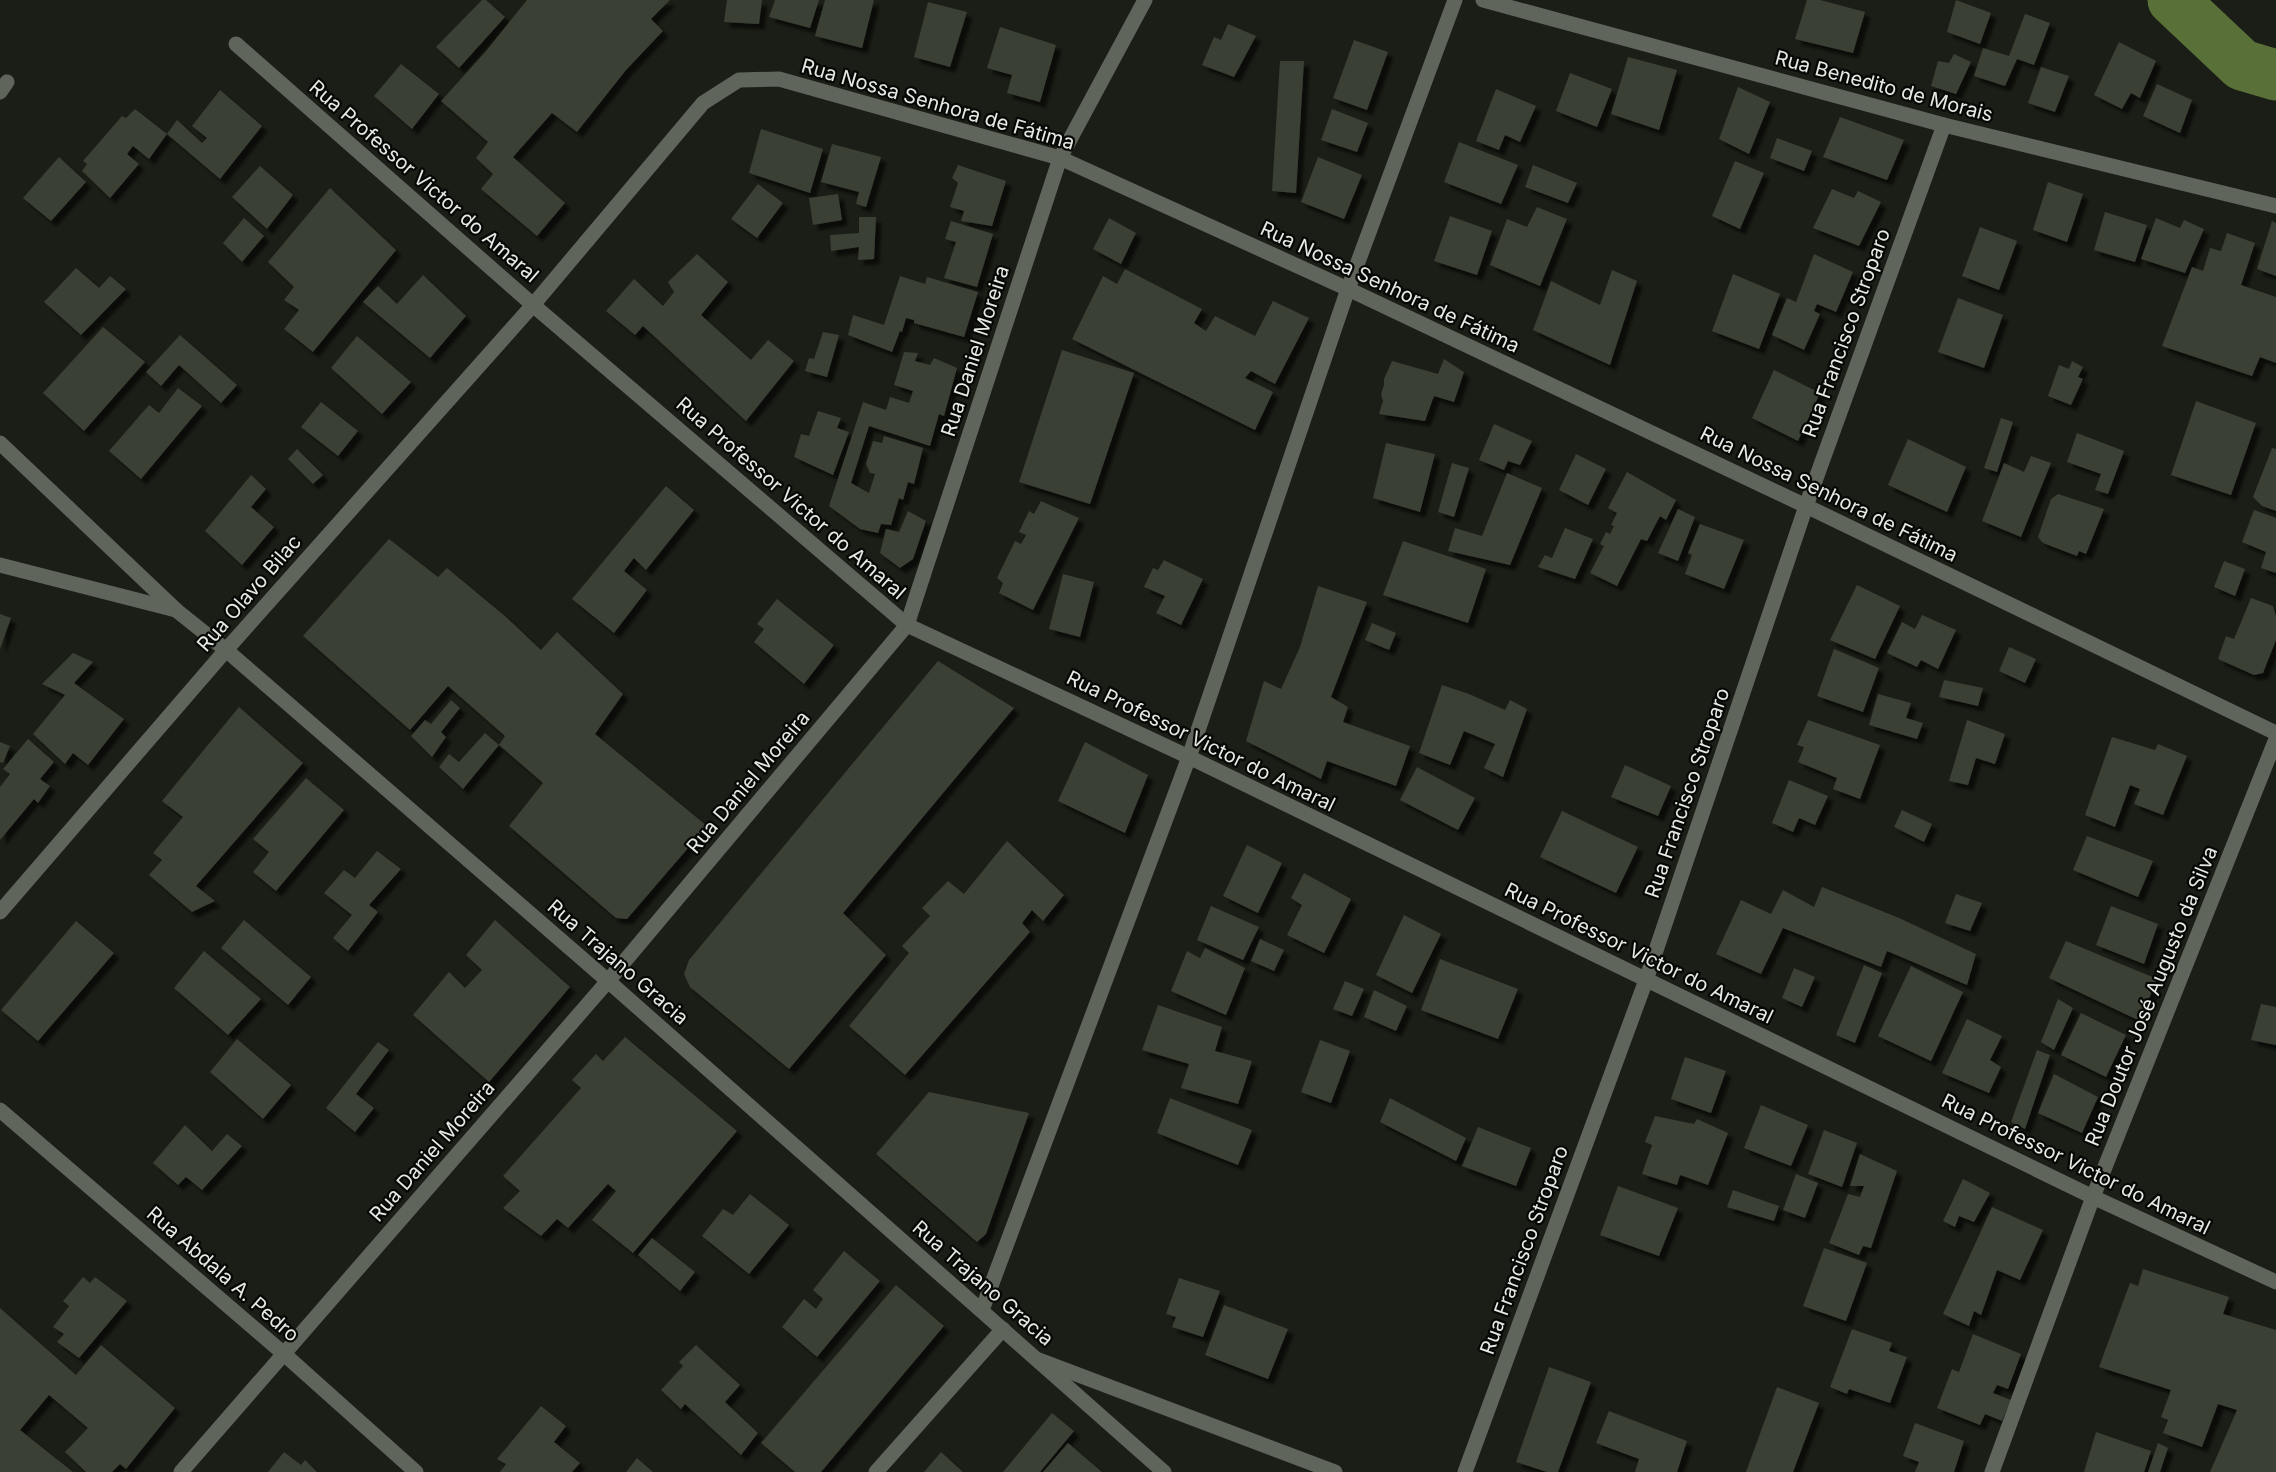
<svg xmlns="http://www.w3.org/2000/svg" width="2276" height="1472" font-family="Inter,sans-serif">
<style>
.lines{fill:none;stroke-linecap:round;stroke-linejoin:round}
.river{stroke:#597039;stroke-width:51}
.building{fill:#3b3f36;filter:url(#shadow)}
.street{stroke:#60655b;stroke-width:15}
.secondary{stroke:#60655b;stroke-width:15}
.labels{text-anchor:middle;stroke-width:4.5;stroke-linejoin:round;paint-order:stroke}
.street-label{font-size:20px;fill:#e7eae4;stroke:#060805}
</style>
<defs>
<filter id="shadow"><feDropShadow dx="5.5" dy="5.5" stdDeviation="1.5" flood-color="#0009"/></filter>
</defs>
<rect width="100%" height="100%" fill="#1b1e16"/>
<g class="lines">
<!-- river -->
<polyline class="river" points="2173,0 2242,65 2276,75"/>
</g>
<!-- building -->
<g class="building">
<polygon points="482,0 486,0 505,17 459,68 436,47"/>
<polygon points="527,0 670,0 651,19 663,31 626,70 577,132 552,113 513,157 565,203 537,236 481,189 493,174 476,158 488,142 441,101 486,51"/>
<polygon points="727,0 762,0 759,24 724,22"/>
<polygon points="775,0 819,0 810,28 769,17"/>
<polygon points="825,0 874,0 862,48 815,36"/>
<polygon points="1807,0 1820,0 1865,12 1853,53 1795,39"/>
<polygon points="1956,0 1991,13 1980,44 1947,32"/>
<polygon points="928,2 967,12 950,67 914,57"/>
<polygon points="2025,14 2050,23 2034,65 2017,59 2005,86 1974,76 1983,48 2009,56"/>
<polygon points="1228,24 1256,36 1234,77 1202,65 1214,37 1221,40"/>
<polygon points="1000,27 1056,45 1040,102 1007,93 1012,75 987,68"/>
<polygon points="1354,40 1388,52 1367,110 1333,98"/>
<polygon points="2119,42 2156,61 2140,98 2131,93 2122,109 2094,95"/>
<polygon points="1954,54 1971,62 1956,94 1931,86 1938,61 1949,63"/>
<polygon points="1628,57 1677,70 1659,130 1611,114"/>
<polygon points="1280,61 1304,61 1296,193 1272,191"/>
<polygon points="401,64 439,94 412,129 374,96"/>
<polygon points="2041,67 2069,76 2055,112 2028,103"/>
<polygon points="1570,73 1612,89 1597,127 1556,111"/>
<polygon points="2157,84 2192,100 2180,133 2143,116"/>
<polygon points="1738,87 1770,102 1749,154 1719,139"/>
<polygon points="1496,89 1536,106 1520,142 1505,135 1499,150 1476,141"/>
<polygon points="220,90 262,126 220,179 167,134 177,120 202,143 207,138 192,126"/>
<polygon points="135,109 167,134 149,159 133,146 127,154 139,164 110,198 82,171 87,164 83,161 122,116 126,118"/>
<polygon points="1332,109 1368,123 1357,152 1321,140"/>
<polygon points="1840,117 1904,140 1887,180 1823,157"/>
<polygon points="761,129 823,149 810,193 749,173"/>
<polygon points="1777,138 1812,151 1804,171 1770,158"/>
<polygon points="1459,142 1518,165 1501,204 1444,182"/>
<polygon points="832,144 881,157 866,207 856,204 859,192 821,182"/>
<polygon points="59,157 86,182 51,221 23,198"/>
<polygon points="1318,157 1362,175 1344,219 1301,202"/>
<polygon points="1735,161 1764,173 1740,229 1712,216"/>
<polygon points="958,165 1006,181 992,226 961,221 964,211 950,207 958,183 952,178"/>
<polygon points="1533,165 1577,183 1568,203 1525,187"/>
<polygon points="260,166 293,195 267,229 232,197"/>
<polygon points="2048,182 2083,194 2067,242 2033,230"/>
<polygon points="758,184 783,203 757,238 731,219"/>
<polygon points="330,188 396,250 313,352 284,329 299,310 284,300 294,287 268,262"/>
<polygon points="1832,189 1854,198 1858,191 1881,202 1859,246 1813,228"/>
<polygon points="838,194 842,220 813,225 809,198"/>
<polygon points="1537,207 1567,219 1540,286 1490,265 1507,219 1527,227"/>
<polygon points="2105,212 2147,225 2135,262 2094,250"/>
<polygon points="1450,216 1492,231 1477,275 1434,261"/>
<polygon points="859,217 876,217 874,259 858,260 859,247 831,251 830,235 859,233"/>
<polygon points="244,218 264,236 242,262 223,243"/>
<polygon points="1109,218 1136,233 1121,264 1093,249"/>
<polygon points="2156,218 2180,228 2184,220 2204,229 2185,273 2141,259"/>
<polygon points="951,221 993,234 977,287 944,278 956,242 945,239"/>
<polygon points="2272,221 2276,223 2276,276 2257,269"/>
<polygon points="1980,227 2017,241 1999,290 1962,276"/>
<polygon points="2227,233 2255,243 2241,285 2276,297 2276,363 2260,357 2252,376 2162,346 2192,267 2203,271 2210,248 2221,251"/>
<polygon points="697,254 728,282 701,315 751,360 768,340 794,361 746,421 643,326 635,335 606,311 634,279 663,306 674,292 668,282"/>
<polygon points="1814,254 1853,272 1836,312 1817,304 1814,311 1820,314 1804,350 1772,335 1787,298 1796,302"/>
<polygon points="76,268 99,288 110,276 126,289 81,335 44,302"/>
<polygon points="1125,269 1202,309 1194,323 1206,331 1215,316 1255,336 1273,301 1309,318 1275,384 1251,371 1245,378 1273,392 1255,430 1072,339 1103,276 1117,284"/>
<polygon points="1612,270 1637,281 1610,365 1533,330 1551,281 1600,305"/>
<polygon points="1733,274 1780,294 1759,349 1712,331"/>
<polygon points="423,275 466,316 430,358 363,302 378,286 397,304"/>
<polygon points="900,276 925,284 927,277 978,292 964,337 914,323 914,320 906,318 902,332 900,331 892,352 848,335 853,315 884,325"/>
<polygon points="1958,298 2003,315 1984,368 1938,352"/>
<polygon points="103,327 145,362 84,431 43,393"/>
<polygon points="823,332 839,335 827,377 805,371 809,358 814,359"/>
<polygon points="180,335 237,385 221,403 179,365 161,386 146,372"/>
<polygon points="357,336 411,382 382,414 331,368"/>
<polygon points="1062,350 1134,373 1090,504 1019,482"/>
<polygon points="904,352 918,353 915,361 930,365 934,358 957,368 944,416 939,414 930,446 869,426 851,483 869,493 875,474 870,473 866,464 873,441 882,443 884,436 923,448 914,484 908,482 903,500 899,498 891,525 881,524 878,533 860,529 829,506 863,402 886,410 890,397 909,403 913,391 894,385"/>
<polygon points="1444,359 1464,372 1454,402 1434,396 1425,421 1379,414 1383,401 1381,394 1384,385 1384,379 1392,361 1438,374"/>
<polygon points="2072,361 2083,367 2078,377 2083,379 2071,405 2048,396 2059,365 2069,369"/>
<polygon points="1774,370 1820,393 1798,441 1752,418"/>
<polygon points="178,388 202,406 141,479 109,451 149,405 159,413"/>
<polygon points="2196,401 2256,423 2231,495 2171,475"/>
<polygon points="321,402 358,431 338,456 301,427"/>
<polygon points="818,411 841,418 837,428 849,432 833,475 794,457 801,434 809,436"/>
<polygon points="2001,418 2013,422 1997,472 1984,468"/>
<polygon points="1494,424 1532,441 1520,465 1508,461 1504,470 1479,460"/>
<polygon points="2077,433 2124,451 2108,494 2095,490 2101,474 2067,462"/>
<polygon points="1908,439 1966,467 1947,512 1888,485"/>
<polygon points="1386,443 1435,454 1420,512 1373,498"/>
<polygon points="2272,448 2276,449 2276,511 2262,506 2253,497"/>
<polygon points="297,449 323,475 313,484 288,459"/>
<polygon points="1576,454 1606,469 1588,505 1559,490"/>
<polygon points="2031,456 2051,463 2021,537 1982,521 2004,463 2024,472"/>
<polygon points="1452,463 1469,468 1454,517 1438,512"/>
<polygon points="1627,472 1676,500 1666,520 1660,516 1647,541 1641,539 1617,586 1590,573 1604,546 1600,544 1606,532 1610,534 1614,526 1611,525 1617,513 1608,508"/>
<polygon points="1507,473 1542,488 1510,565 1448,551 1455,528 1482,536"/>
<polygon points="251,475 266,489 251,507 274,527 242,565 205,531"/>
<polygon points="666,486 694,510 646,570 634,558 624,571 647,590 614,633 572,599"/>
<polygon points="2058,494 2104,509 2086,554 2079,551 2077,556 2043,543 2038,537 2051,499"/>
<polygon points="1041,501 1079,518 1033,610 999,593 1003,583 997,578 1015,541 1021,544 1026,535 1019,532 1029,511 1034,514"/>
<polygon points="1678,509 1695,517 1678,561 1658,553"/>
<polygon points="2254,510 2276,518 2276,573 2261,568 2266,552 2242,542"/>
<polygon points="908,511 926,521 913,559 900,568 880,553 886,529 899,532"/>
<polygon points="1700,524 1744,540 1724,589 1685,574 1692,555 1688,553"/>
<polygon points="1565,528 1593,539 1575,579 1538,567 1545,555 1552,558"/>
<polygon points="389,539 438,577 447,568 506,617 541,650 557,632 623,694 595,734 707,826 627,919 616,918 509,826 543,783 499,745 505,736 448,686 410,730 303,636"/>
<polygon points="1403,541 1486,569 1468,623 1383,595"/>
<polygon points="1164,560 1203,579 1181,625 1156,613 1165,596 1144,587 1153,568 1158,570"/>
<polygon points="2224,561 2245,569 2235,596 2214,587"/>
<polygon points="1063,574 1094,582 1080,637 1049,629"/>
<polygon points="1857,585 1900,606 1875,659 1830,640"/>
<polygon points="1318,586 1367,602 1331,697 1348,707 1343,722 1410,746 1396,786 1327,761 1321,779 1246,741 1264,681 1281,689 1300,647"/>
<polygon points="2251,598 2273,606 2276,616 2276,640 2263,673 2254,675 2218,659 2226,636 2234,639"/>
<polygon points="777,599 834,645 804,684 754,642 764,629 757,624"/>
<polygon points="0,614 11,618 0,649"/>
<polygon points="1922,615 1956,630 1938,669 1921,660 1917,667 1887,653 1902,622 1915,629"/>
<polygon points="1372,623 1396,633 1389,650 1365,640"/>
<polygon points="2009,647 2036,659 2025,683 1999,671"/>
<polygon points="1834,649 1879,668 1863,712 1817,696"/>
<polygon points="73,653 93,662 74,683 124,719 88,765 73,753 65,764 33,734 65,695 42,684"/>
<polygon points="938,661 1014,708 843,913 886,955 789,1069 690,987 684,974 689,960"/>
<polygon points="1944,680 1983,688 1978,706 1939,697"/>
<polygon points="1442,685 1469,694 1505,710 1510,700 1527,709 1503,777 1484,768 1495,744 1464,731 1450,765 1419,753"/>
<polygon points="1878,694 1911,703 1906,718 1923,723 1917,739 1869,725"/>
<polygon points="451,700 460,708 441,732 446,737 432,757 411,736 425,720 431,724"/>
<polygon points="239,707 303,763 196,886 215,901 192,912 149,875 162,860 153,853 183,817 162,801"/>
<polygon points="1808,720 1880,745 1860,799 1833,789 1837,778 1798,762 1804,747 1797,745"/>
<polygon points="1967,720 2005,734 1995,764 1976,758 1968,785 1949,781"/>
<polygon points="485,733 499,745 463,789 439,767 449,754 459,762"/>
<polygon points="2112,737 2155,750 2158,744 2187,756 2163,815 2134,804 2140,789 2130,785 2115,827 2085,815"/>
<polygon points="28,739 54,762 40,779 50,786 38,803 34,799 0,840 0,787 10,774 3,769"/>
<polygon points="0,742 10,746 3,763 0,762"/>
<polygon points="1085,742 1148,775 1125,833 1058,801"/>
<polygon points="1625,765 1671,786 1658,816 1611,797"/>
<polygon points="1417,767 1475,798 1458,830 1400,800"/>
<polygon points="306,778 344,810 276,891 253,872 269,852 253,839"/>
<polygon points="1789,780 1828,796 1815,825 1799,818 1793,832 1772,823"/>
<polygon points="1902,810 1932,824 1924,842 1894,827"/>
<polygon points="1562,811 1638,847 1616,893 1540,857"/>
<polygon points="2087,836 2153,861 2138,897 2073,870"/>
<polygon points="1007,841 1064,895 1043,921 1032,910 1022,923 1030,932 905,1075 849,1026 909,953 902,946 930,916 922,908 948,881 964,894"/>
<polygon points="1247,845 1282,863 1258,913 1223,896"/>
<polygon points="377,851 401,869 369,905 378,912 348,951 333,938 352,915 324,893 344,870 355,878"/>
<polygon points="1304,873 1351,899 1324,953 1287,935 1302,905 1291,898"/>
<polygon points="1822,887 1899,918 1976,954 1967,985 1887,951 1881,967 1783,928 1761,974 1716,954 1741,900 1771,914 1783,890 1814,907"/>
<polygon points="1956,894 1982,903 1970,931 1945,923"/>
<polygon points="1211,906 1259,927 1243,960 1197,940"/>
<polygon points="2111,906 2158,924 2144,964 2096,945"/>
<polygon points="1404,915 1441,934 1412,993 1376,975"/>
<polygon points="244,920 311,977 288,1005 221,948"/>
<polygon points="495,920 570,987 489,1082 413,1015 449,972 465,988 482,970 466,955"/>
<polygon points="76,921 114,953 38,1041 1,1010"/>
<polygon points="1260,939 1284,950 1274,971 1251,961"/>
<polygon points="2066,941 2157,979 2140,1021 2049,978"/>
<polygon points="1205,948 1245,968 1226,1015 1171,991 1187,951 1200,958"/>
<polygon points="204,951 261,999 228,1035 174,988"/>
<polygon points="1440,959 1518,989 1498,1039 1421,1010"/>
<polygon points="1864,965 1882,973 1855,1043 1836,1035"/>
<polygon points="1911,966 1963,992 1931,1061 1878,1036"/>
<polygon points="1794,968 1815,977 1802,1007 1782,998"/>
<polygon points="1345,981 1364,989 1352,1016 1333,1009"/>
<polygon points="1374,990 1407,1006 1396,1031 1364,1017"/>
<polygon points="2058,999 2073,1008 2054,1050 2041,1042"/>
<polygon points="2261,1004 2276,1007 2276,1045 2251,1040"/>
<polygon points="1158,1005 1222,1027 1215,1051 1252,1061 1238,1104 1181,1088 1189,1064 1142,1050"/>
<polygon points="2081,1013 2126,1035 2106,1077 2061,1055"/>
<polygon points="1967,1019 2002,1036 1990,1060 2001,1067 1989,1093 1942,1073"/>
<polygon points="625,1037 737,1131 633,1253 592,1220 616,1191 608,1184 568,1228 557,1219 541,1236 503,1208 520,1191 503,1176 581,1088 572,1080 596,1054 603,1061"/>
<polygon points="237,1039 291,1085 263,1119 210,1072"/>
<polygon points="1320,1040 1350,1051 1331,1103 1301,1092"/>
<polygon points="378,1042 389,1050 356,1094 374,1108 355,1132 326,1108"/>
<polygon points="2037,1050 2050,1055 2025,1129 2011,1122"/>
<polygon points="1685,1057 1726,1071 1711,1113 1671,1099"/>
<polygon points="2054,1074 2098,1097 2082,1133 2038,1113"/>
<polygon points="929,1092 1029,1113 986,1234 977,1242 876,1154"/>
<polygon points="1170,1098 1252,1130 1238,1165 1157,1133"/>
<polygon points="1390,1098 1466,1138 1456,1161 1380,1122"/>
<polygon points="1761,1105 1808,1125 1791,1166 1744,1148"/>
<polygon points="1655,1116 1694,1124 1697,1119 1728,1133 1708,1185 1680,1175 1677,1185 1642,1174 1652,1145 1645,1142"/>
<polygon points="185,1125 212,1151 227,1134 242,1146 202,1190 186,1177 178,1185 153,1163"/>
<polygon points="1478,1127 1531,1148 1516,1186 1462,1166"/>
<polygon points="1824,1130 1857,1143 1842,1187 1808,1174"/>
<polygon points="1860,1154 1897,1171 1871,1248 1863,1246 1859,1255 1829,1243 1848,1194 1860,1197 1864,1186 1850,1186"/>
<polygon points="1796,1174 1818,1183 1805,1218 1783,1210"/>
<polygon points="1963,1179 1990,1193 1974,1222 1959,1216 1955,1227 1943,1221"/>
<polygon points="1618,1186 1678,1208 1659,1256 1600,1235"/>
<polygon points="1733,1190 1779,1206 1774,1221 1727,1207"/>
<polygon points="750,1194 789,1225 749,1274 702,1236 723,1209 733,1215"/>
<polygon points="1992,1207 2043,1230 2020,1280 1997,1270 1981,1315 1974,1311 1969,1326 1943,1314"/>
<polygon points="652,1238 695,1272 680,1291 638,1255"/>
<polygon points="1824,1248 1867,1263 1846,1321 1803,1306"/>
<polygon points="844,1251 880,1281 817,1357 782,1327 804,1299 816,1309 823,1299 813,1290"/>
<polygon points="2143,1269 2229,1297 2223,1314 2276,1330 2276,1472 2210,1472 2237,1410 2218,1404 2202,1447 2163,1433 2168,1420 2161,1417 2171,1390 2099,1367 2130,1283 2138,1286"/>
<polygon points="83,1277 90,1283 95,1277 127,1301 79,1358 57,1342 64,1334 53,1327 69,1306 63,1301"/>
<polygon points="1179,1278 1220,1291 1203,1337 1172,1327 1176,1317 1166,1314"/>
<polygon points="896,1285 944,1326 821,1472 795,1472 761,1443"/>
<polygon points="1224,1305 1288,1329 1268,1379 1205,1355"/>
<polygon points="0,1308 76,1375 101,1345 175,1408 126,1469 120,1464 112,1472 86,1472 65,1452 88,1428 49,1395 20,1430 73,1472 0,1472"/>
<polygon points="1852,1329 1892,1343 1889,1351 1907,1357 1890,1403 1849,1389 1847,1394 1830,1387"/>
<polygon points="1973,1334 2021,1354 2008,1389 1997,1385 1993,1393 2011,1400 2002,1421 1985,1414 1980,1425 1937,1408 1952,1369 1959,1372"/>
<polygon points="696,1345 740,1385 725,1402 758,1433 741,1455 685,1404 681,1409 661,1390 683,1366 679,1362"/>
<polygon points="1549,1367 1591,1382 1558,1472 1547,1472 1516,1462"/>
<polygon points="1777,1387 1819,1403 1793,1472 1746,1472"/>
<polygon points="541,1406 566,1426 554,1442 580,1463 572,1472 500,1472 506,1464 497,1459"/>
<polygon points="1609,1411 1687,1441 1677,1472 1635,1472 1639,1459 1596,1443"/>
<polygon points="1052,1413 1074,1431 1040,1472 1003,1472"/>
<polygon points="1915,1423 1964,1441 1954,1472 1915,1472 1919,1462 1903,1456"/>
<polygon points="2096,1432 2151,1451 2144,1472 2084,1472"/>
<polygon points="1068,1443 1102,1472 1043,1472"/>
<polygon points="2158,1443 2168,1448 2160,1472 2148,1472"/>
<polygon points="284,1452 301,1465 305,1460 317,1472 268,1472"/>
<polygon points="941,1452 963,1472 924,1472"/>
<polygon points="637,1458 653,1472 626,1472"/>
</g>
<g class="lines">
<!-- street -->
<g class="street">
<polyline points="1483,0 1944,125 2276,206"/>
<polyline points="236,44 533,305 907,625 1189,757 2093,1197 2276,1282"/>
<polyline points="0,92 7,82"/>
<polyline points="0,443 176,610"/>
<polyline points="0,912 226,650 533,305 703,103 739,80 779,79 1060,158 1348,289 1806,506 2276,733"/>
<polyline points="0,1110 284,1354 416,1472"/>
<polyline points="982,1310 1189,757 1348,289 1455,0"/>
<polyline points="1039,1360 1335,1472"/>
<polyline points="181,1472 608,981 907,625 1060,158 1145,0"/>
<polyline points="876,1472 1003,1329"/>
<polyline points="1465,1472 1646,980 1806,506 1944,125"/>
<polyline points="1992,1472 2093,1197 2276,739"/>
</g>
<!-- secondary -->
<polyline class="secondary" points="0,565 176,610 226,650 608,981 1164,1472"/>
</g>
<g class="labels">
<!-- street labels -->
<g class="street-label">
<text transform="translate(1884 86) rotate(15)" y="7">Rua Benedito de Morais</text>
<text transform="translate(938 104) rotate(16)" y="7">Rua Nossa Senhora de Fátima</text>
<text transform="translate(424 181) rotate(41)" y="7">Rua Professor Victor do Amaral</text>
<text transform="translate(1390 287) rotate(25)" y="7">Rua Nossa Senhora de Fátima</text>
<text transform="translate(1846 333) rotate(-70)" y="7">Rua Francisco Stroparo</text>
<text transform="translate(975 351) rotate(-72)" y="7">Rua Daniel Moreira</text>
<text transform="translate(1829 494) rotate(26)" y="7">Rua Nossa Senhora de Fátima</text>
<text transform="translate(791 498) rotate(41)" y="7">Rua Professor Victor do Amaral</text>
<text transform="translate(249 593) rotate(-49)" y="7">Rua Olavo Bilac</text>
<text transform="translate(1201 741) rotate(26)" y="7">Rua Professor Victor do Amaral</text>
<text transform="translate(748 782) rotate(-50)" y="7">Rua Daniel Moreira</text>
<text transform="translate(1687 793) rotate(-71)" y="7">Rua Francisco Stroparo</text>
<text transform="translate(1639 953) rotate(26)" y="7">Rua Professor Victor do Amaral</text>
<text transform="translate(618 962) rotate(41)" y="7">Rua Trajano Gracia</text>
<text transform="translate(2151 996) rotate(-68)" y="7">Rua Doutor José Augusto da Silva</text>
<text transform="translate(432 1151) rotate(-49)" y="7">Rua Daniel Moreira</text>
<text transform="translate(2076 1164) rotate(26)" y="7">Rua Professor Victor do Amaral</text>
<text transform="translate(1524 1250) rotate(-70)" y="7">Rua Francisco Stroparo</text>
<text transform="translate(223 1274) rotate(41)" y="7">Rua Abdala A. Pedro</text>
<text transform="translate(983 1283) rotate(41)" y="7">Rua Trajano Gracia</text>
</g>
</g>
</svg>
